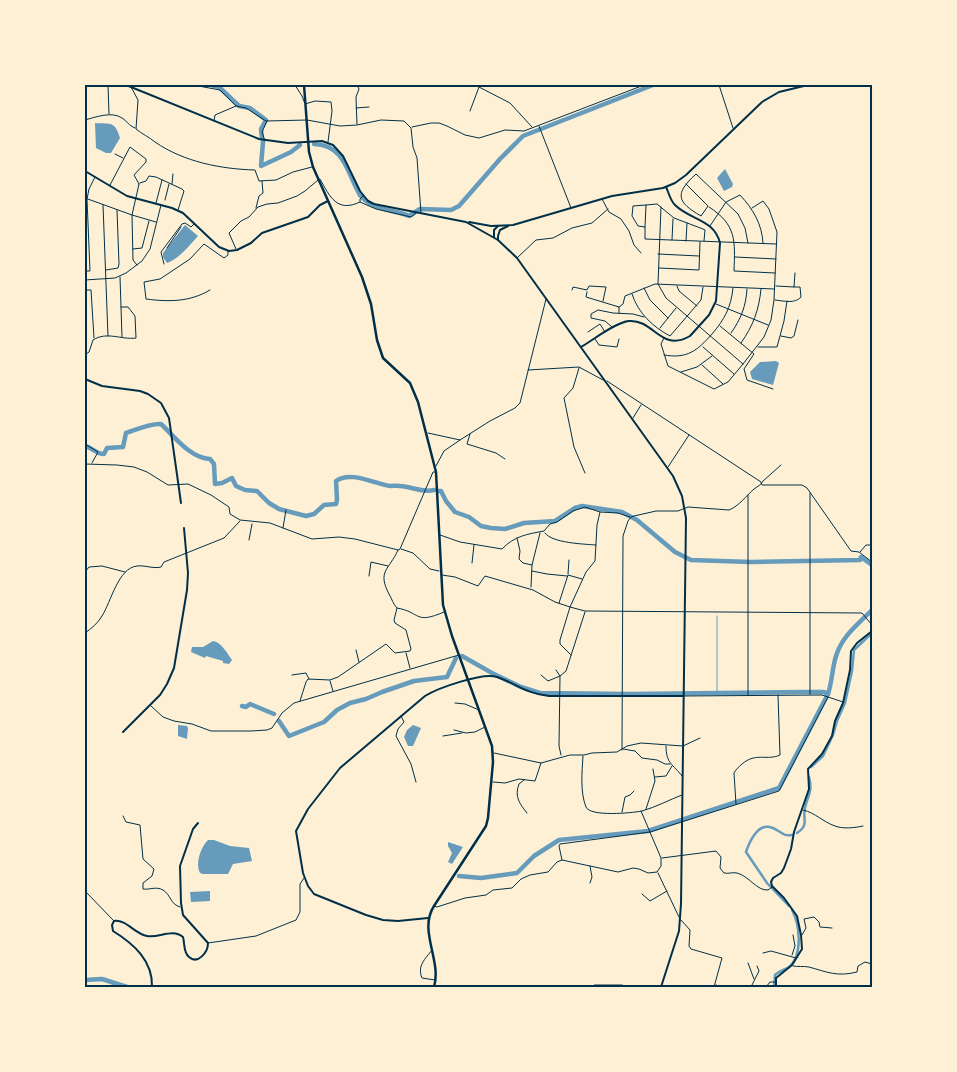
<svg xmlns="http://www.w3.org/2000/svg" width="957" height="1072" font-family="'Alegreya Sans',sans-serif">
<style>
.water{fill:#669bbc}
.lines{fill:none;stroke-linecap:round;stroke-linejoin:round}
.stream{stroke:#669bbc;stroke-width:1}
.canal{stroke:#669bbc;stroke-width:2.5}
.river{stroke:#669bbc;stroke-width:4.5}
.minor{stroke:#003049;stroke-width:1}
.tertiary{stroke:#003049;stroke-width:2}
.secondary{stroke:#003049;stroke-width:2}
.primary{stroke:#003049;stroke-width:2.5}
.neatline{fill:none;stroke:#003049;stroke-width:2}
</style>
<rect width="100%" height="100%" fill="#fdf0d5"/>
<!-- water -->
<g class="water">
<path d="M95,123C111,124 115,121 120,138L111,153H106L96,148Z"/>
<polygon points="725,169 733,184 732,187 724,191 717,178"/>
<path d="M185,225L198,236C189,246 179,259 167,263L163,257V253Z"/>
<polygon points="776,361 779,363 773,385 752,379 750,372 760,362"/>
<path d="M213,641C221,642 228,654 232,660L229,664L223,663V661L206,656L205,658L191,652L192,647H203Z"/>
<polygon points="178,725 187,726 188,728 187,739 178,736"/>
<polygon points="413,725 421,728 413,746 408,746 404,737 407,730"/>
<path d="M208,840H214L230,846L249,848L252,861L233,864L228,874H203L200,873C195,863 201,847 208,840Z"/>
<polygon points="448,842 463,847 452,864 448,862 452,853 448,846"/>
<polygon points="210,891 210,901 191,902 190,892"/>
</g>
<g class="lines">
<!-- stream -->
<polyline class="stream" points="717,693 717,616"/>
<!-- canal -->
<g class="canal">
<polyline points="811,767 823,756 833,735 837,721 845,703 852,671 854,650 872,633"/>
<path d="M797,833C810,824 802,820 805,808C808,794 813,792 809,777"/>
<path d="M789,906L767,883L746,852C749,843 757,824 770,827C779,829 782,837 792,835"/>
<path d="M774,987L775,975C779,971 784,970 789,967C803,955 800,925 792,910"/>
</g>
<!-- river -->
<g class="river">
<polyline points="211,85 219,87 239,106 250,108 266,120 261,129 262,139"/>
<polyline points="263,142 261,166 291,152 300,145"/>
<path d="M314,144C345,145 347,173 360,195C373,211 392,209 409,216L420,209L451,210L459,206L500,159L523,136L653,85"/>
<path d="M85,446C93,448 96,454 104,454L107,448L123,447L126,433C136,430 150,423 161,424C174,436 190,458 210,459L214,464L215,484L222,483L232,478L236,486L245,490L257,491L269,503L279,509L306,516L314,514L324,505L336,504L337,500L336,481C349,471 371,482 385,485C390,487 395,485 400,486C413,487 422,493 434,490"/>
<polyline points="438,491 441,491 446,501 455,512 469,517 481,526 491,528 505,529 524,523 555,521 575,508 582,506 622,512 637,520 675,552 691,560 751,562 860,560 861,557 872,565"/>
<polyline points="462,656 492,673 521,687 540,693 630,694 804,692 824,692 828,694"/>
<polyline points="242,706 246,707 250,704 274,714"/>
<polyline points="279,721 289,736 324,722 337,710 350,703 366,699 382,692 414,681 447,677 456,658"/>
<path d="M459,876L481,878L517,873L534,856L559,840L648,831L779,788L828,694C832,682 832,669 836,656C842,636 858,624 872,610"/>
<polyline points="85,980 102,979 127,987"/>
</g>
<!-- minor -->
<g class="minor">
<polyline points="108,85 109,114"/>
<path d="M130,85L138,100L136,129C142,134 149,137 155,142C184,162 221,169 255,170L259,181L276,180L293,172L312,167"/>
<polyline points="193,85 220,90 236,106 246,108 266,121 307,120 340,126 357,125 381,120 404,121 411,128 413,147 417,158 421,213"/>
<polyline points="295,85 302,96 305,104 315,101 331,102 332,111 328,142"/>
<polyline points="357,85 359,89 356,97 357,124"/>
<polyline points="719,85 733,128"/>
<polyline points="356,108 369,107"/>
<polyline points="470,111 479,87 510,103 532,127"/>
<path d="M85,120C96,117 112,111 122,118C128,122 128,125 135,128"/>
<polyline points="214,121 215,115 236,106"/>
<polyline points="539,126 571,208"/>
<polyline points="412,127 431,123 439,123 447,126 465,135 479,138 505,130 524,131 644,85"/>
<polyline points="265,141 262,132 267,121"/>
<polyline points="115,154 123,158"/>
<polyline points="140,183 146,181 149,176 156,177 182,189 184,191 178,210"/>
<polyline points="172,184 173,174"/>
<path d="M686,184L708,206L701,216C677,202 674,194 696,174L738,214L745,228L748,243"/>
<polyline points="110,185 130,147 146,159 146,162 134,175 139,184"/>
<polyline points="363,196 360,199 360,202 376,209 411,217 416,213"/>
<polyline points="85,198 132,215 156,222"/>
<polyline points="602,199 609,212 621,219 629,231 634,245 641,253"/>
<polyline points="165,200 169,184"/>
<polyline points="156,203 162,180"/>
<polyline points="103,205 108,336"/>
<polyline points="646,205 633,206 632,216 638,226 645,227 645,239 776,244"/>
<polyline points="661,207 658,284 666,298 743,364"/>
<path d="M709,207C737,225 735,241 734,271L775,273"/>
<polyline points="256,208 259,196 263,193 262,181"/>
<path d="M710,226L726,202L740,195C753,209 762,224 763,243"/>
<polyline points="645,227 646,205 657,204 674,218 703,229 705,230 704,241"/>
<polyline points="672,240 673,219"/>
<polyline points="686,241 687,223"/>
<polyline points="167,248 181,227"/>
<polyline points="133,249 142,248 149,221"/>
<path d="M236,249L229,233L241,221L249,217L258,207L267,204L278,203L297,196L305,191L318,180L320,179C330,197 337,213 360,202"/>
<polyline points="658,254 699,256"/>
<polyline points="735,257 776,259"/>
<polyline points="517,258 536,240 553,238 572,228 592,223 608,209"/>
<polyline points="164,264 161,252 182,224 185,223 191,227 194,224"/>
<polyline points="137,265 133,260 132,215 139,184"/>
<polyline points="659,268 699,270 700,242"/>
<polyline points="106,270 118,268 119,264 117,210"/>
<polyline points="85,271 90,271 87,199 89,189 95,177"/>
<polyline points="120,277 122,337"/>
<polyline points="85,280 115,278 126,273 142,261 150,249 161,205"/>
<polyline points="677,286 679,291 697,306"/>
<polyline points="776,286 794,287 795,273"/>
<polyline points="644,288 650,300 668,318"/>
<polyline points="85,290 91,290 94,338"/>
<path d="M210,290C190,302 169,302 146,299L144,282L160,279L190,259L204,244L224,258L228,255V251"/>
<polyline points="572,290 573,287 587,290 589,286 606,287 603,301"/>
<polyline points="587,292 586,297 619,307 619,313"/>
<path d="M632,294C638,313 653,327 670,336L701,300L703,287"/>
<path d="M775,300C784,301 795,304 801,297L800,287H794"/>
<polyline points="716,304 768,325"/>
<polyline points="619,307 623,304 625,296 655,284 774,289"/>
<polyline points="720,326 754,354 744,369 747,380 773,389"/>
<polyline points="612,327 605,321 591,318 591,314 598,310 613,313 633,314 644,317"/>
<polyline points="660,328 676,308"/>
<polyline points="588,332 600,324 605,332"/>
<path d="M731,333C741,319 746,306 747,289"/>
<polyline points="781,336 791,338 794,336 798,320"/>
<polyline points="664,338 661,344 668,366 714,389 728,382 743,364 764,337 771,320 774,300 777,232 769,209 763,201 752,208"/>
<polyline points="595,339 599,345 617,347 619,339"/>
<path d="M741,343C753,326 759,310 761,289"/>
<polyline points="703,347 734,374"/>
<polyline points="758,347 777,347 784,321 787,301"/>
<path d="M85,355L89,352L93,340C107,331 121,340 136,338L135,316L128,307H121"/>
<path d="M664,355C687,359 697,351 712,334C724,320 731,308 733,288"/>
<polyline points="702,365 723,384"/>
<polyline points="579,368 573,388 564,398 574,447 585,473"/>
<polyline points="528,370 579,367 603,380"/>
<polyline points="681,372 697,367 712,356"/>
<polyline points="607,381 761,482 762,485 802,485 807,488 851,551 859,552 872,562"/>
<polyline points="633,418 641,405"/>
<polyline points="428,433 460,440 490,421 515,408 520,403 546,299"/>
<polyline points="470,434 467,444 496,453 505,459"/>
<polyline points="85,444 98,452 92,463"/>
<polyline points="85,464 117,465 134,467 147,472 168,485 188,484 211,495 229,507 230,514 240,520 270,523 312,539 339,537 355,539 398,550"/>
<polyline points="436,466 444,451 460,440"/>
<polyline points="668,467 689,435"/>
<polyline points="748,495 748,695"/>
<polyline points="600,512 597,525 595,561 586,572 570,607 585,611 862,613 872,625"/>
<polyline points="283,528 286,510"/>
<path d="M545,533C552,543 583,544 596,545"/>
<path d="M440,535L460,542L502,549C514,536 528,534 544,531L550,524L557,522L573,511L585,507L600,512L618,513L630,517"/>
<polyline points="517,538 520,551 519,559 523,563 532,565"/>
<polyline points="249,540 252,524"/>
<polyline points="401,549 413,553 430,569 439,571"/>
<polyline points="860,552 866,545 872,545"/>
<polyline points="472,563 474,545"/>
<polyline points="532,571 547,574 567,576"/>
<polyline points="85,572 89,567 102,566 125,572"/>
<polyline points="568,574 569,560"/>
<polyline points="442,575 455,577 478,586 485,576 533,590 555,602 570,607 560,640 560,644 571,655"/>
<polyline points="369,576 371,562 388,566"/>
<polyline points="531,587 532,565 540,533"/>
<polyline points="559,603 568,575 582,579"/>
<path d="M397,608C421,612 414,625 444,612"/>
<path d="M85,633C91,629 98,623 102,616C111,602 118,568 137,566C145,565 153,569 161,567L164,562L224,538L240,521"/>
<polyline points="356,650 359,662"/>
<polyline points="406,653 410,668"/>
<polyline points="292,675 306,673 309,679"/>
<polyline points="541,675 548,681 560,676 556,670"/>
<polyline points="330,681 333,691"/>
<polyline points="810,694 810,493"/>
<polyline points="683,696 822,695 843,702"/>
<path d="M300,701L306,682L308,679L330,680L338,677L386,644L395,653L410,651L411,649L406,630L395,623L394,620L397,608C393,604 392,599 389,594C377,571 389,570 398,550L400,549L433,472H436"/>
<polyline points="455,703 465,704 479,710"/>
<polyline points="151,706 163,717 174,721 192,724 211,731 251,731 267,730 272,728 282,713 294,703 459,655"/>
<polyline points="401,716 404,722 398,729 396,736 411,764 416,782"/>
<polyline points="454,730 466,733 475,732 485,727"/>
<polyline points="443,736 462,733"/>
<path d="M666,746C666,764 673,764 682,776"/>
<polyline points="623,749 635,751 642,758 657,760 665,764 670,764"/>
<path d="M622,750L623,536L628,521L631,517L634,516L656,511H678L688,507L729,510C739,506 746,496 754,489C758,486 761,485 763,481L781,465"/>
<polyline points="494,753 541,763 570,755 584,755 592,753 617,752 627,746 641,743 683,746 700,738"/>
<polyline points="561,755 559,746 560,676 566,671 585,612"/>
<path d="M583,756C582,772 580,792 586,807C590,817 632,813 642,811C656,807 669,800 682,795"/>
<polyline points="655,777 666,776 672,766"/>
<path d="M524,780L519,784C514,797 520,804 527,813"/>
<polyline points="493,782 505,783 519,779 535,781 541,763"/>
<path d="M736,804L734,773C736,769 739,767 742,764C756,752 767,761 780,755L778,695"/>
<polyline points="646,809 655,781 653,769"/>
<path d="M803,810C816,813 823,822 835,826C843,829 854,828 863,826"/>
<polyline points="622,812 625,797 630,795 634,791"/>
<path d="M123,816L126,822L140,825L143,859L154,869L152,876L143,883V889C150,890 156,886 163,890C171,895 170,904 180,907"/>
<path d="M662,858L716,851L721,857L720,868L724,873C728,874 733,872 737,873C749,876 757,891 768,890L772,887"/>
<polyline points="562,860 559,846 560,844 650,832 779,791 828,697"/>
<polyline points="590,866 592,877 590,883"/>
<polyline points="658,873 679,917"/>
<polyline points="85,891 114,921"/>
<polyline points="642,894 650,901 667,891"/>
<polyline points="434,906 437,907 465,898 486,895 493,890 512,888 521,879 530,875 548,872 557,862 562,860 618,872 633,868 639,869 648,873 657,872 661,866 661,858 641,811"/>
<polyline points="681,920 690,930 689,946 691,949 722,958 714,987"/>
<polyline points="802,935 806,928 804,919 814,917 819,922 820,927 832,928"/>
<polyline points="208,943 256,936 296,920 300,912 300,884 304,878"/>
<path d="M432,950C425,959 417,966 422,978L435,980"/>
<polyline points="763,953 771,951 796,958"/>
<polyline points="792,955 795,946 793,935"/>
<polyline points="748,963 754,979"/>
<path d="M793,966C798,967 803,966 809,967C827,972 837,977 857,972L858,966L865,962L872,964"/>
<polyline points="716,985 722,987"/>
<polyline points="417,987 418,987"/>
<polyline points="593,987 594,985 622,985 627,987"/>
<polyline points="751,987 759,971 757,966"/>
<polyline points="766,987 770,982 775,982"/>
</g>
<!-- tertiary -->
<g class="tertiary">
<polyline points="126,85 259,139 288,143 322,141 333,145 343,156 360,191 368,201 374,204 466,222 498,240 517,258 673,476 682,496 686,518 681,904 679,931 661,987"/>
<polyline points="85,171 127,196 172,208 183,213 219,247 229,251 237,250 251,243 262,233 308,217 320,205 328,201"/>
<polyline points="469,222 491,226 513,225 612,196 663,188 675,183 686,175 762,102 779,92 808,85"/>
<polyline points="494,237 494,230 498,226"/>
<polyline points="498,240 498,236 500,230 508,226"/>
<path d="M581,347C593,340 616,322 629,321C654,319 661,353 690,336L709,315L716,301L720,243C714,219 690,220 675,205C670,200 669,193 666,187"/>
<polyline points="85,379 102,386 140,391 148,394 161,403 169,418 181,503"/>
<polyline points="123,732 160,695 167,684 174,668 187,590 188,573 184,528"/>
<path d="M428,918L398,921L383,920L366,915L314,894L308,886L303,873L296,831L308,809L340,768L425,696C438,688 483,672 497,677C517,684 525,693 549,696H683"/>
<path d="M152,987C153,961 134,944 113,931L112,925L114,921C126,919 135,934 147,936C160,938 172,928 183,937C185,944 183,952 189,957C198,965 208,952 208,943L183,915L181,903L180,866L193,829L198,823"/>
</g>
<!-- secondary -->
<polyline class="secondary" points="776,987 776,978 792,965 802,949 801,935 797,916 784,898 772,886 771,882 773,878 781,873 784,868 791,849 794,832 809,789 808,769 822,754 832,736 835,721 843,703 850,670 851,651 857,643 872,631"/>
<!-- primary -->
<path class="primary" d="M304,85L309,152L313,167L362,277L371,304L377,340L383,358L410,383L418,402L436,472L443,605L452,636L492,746L493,762L488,818L486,826L434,906C418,931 442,960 434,987"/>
</g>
<!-- border -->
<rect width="957" height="1072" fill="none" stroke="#fdf0d5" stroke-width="172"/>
<rect x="86" y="86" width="785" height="900" class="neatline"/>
</svg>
